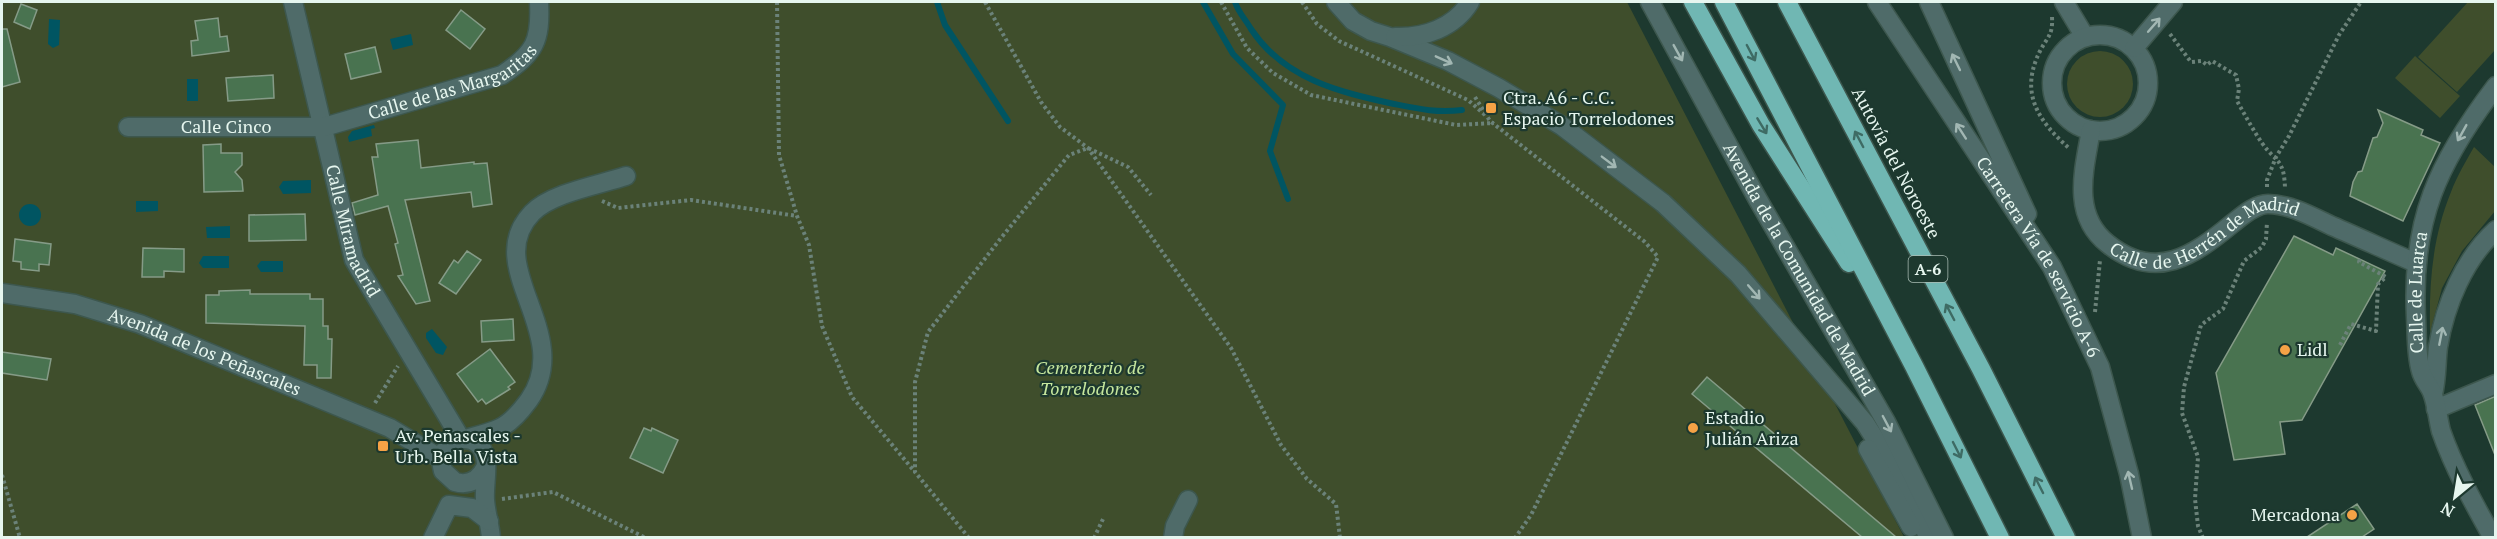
<svg xmlns="http://www.w3.org/2000/svg" width="2497" height="539" font-family="'PT Serif',serif">
<style>
.green{fill:#3f4e2c}
.water{fill:#005562}
.lines{fill:none;stroke-linecap:round;stroke-linejoin:round}
.stream{stroke:#005562;stroke-width:6}
.building{fill:#497350;stroke:#859b87;stroke-width:1.5}
.minor-casing{stroke:#3d574e;stroke-width:21}
.highway-casing{stroke:#3d574e;stroke-width:21}
.path{stroke:#6b8279;stroke-width:4;stroke-dasharray:3 3;stroke-linecap:butt}
.minor{stroke:#4f6b69;stroke-width:18}
.highway{stroke:#70b7b3;stroke-width:18}
.oneway{stroke:#a2b7b3}
.oneway2{stroke:#3e6b64}
.poi-dot{fill:#f5a246;stroke:#1d392f;stroke-width:2}
.labels{text-anchor:middle;stroke-width:4.5;stroke-linejoin:round;paint-order:stroke}
.shield{fill:#1d392f;stroke:#aabdb5;stroke-width:1.5}
.shield-label{font-size:16px;font-weight:bold;fill:#e6f6ef}
.street-label{font-size:18px;fill:#e6f6ef;stroke:#1d392f}
.poi-label{font-size:18px;fill:#e6f6ef;stroke:#1d392f;text-anchor:start}
.park-label{font-size:18px;font-style:italic;fill:#c7e89e;stroke:#1d392f}
</style>
<rect width="100%" height="100%" fill="#1d392f"/>
<!-- green -->
<g class="green">
<polygon points="2,2 1627,2 1904,537 2,537"/>
<polygon points="2468,2 2495,2 2495,50 2457,92 2418,57"/>
<circle cx="2100" cy="84" r="33"/>
<polygon points="2415,56 2460,96 2440,118 2395,78"/>
<path d="M2474,147L2495,167V211L2462,251L2442,288L2430,333C2429,284 2432,238 2451,192C2457,176 2466,161 2474,147Z"/>
</g>
<!-- water -->
<g class="water">
<polygon points="49,19 60,20 59,45 53,48 48,44"/>
<polygon points="411,34 413,45 393,50 390,39"/>
<rect x="187" y="79" width="11" height="22"/>
<polygon points="374,125 375,128 371,129 372,136 349,142 348,137 352,131"/>
<polygon points="311,180 311,193 283,194 279,187 283,181"/>
<polygon points="136,201 158,201 158,211 136,212"/>
<circle cx="30" cy="215" r="11"/>
<polygon points="230,226 230,238 207,238 206,227"/>
<polygon points="203,256 229,256 229,268 203,268 199,263"/>
<polygon points="261,261 283,261 283,272 261,272 257,266"/>
<polygon points="432,329 447,347 443,355 436,353 426,338 426,333"/>
</g>
<g class="lines">
<!-- stream -->
<g class="stream">
<polyline points="937,2 945,25 1008,121"/>
<polyline points="1203,2 1233,54 1283,105 1270,151 1288,199"/>
<path d="M1235,2C1238,12 1246,20 1251,29C1284,79 1339,92 1394,104C1419,109 1437,113 1462,110"/>
</g>
</g>
<!-- building -->
<g class="building">
<polygon points="21,4 37,10 30,29 14,22"/>
<polygon points="461,10 485,29 470,49 446,30"/>
<polygon points="218,18 220,37 227,36 229,51 192,56 191,41 198,40 195,21"/>
<polygon points="2,29 7,29 20,82 2,87"/>
<polygon points="375,47 381,72 351,79 345,54"/>
<polygon points="273,75 274,98 228,101 226,78"/>
<polygon points="2378,110 2423,130 2421,135 2440,143 2403,221 2350,196 2353,182 2358,172 2362,171 2373,138 2377,137 2383,123"/>
<polygon points="418,140 421,168 474,162 474,164 487,163 492,204 473,207 471,192 405,200 430,301 416,304 398,276 403,275 395,244 398,243 388,206 355,215 352,203 378,195 372,157 378,157 376,144"/>
<polygon points="221,144 221,153 242,153 242,165 235,172 242,180 243,191 204,192 203,145"/>
<polygon points="305,214 306,240 249,241 249,215"/>
<polygon points="2294,236 2333,255 2336,248 2385,271 2302,420 2280,422 2285,454 2234,460 2216,373"/>
<polygon points="15,239 51,244 49,265 39,264 39,271 21,269 21,262 13,261"/>
<polygon points="143,248 184,249 184,272 164,271 164,277 142,277"/>
<polygon points="467,251 481,260 456,294 439,283 454,260 458,263"/>
<polygon points="250,290 250,294 310,294 310,299 323,299 323,326 328,326 328,339 332,339 331,378 317,378 317,365 304,365 305,326 206,323 206,295 219,295 219,291"/>
<polygon points="513,319 514,340 482,342 481,321"/>
<polygon points="490,349 515,382 508,387 510,389 486,404 482,399 478,402 457,374"/>
<polygon points="2,352 51,359 47,380 2,373"/>
<polygon points="1707,377 1896,537 1862,537 1692,394"/>
<polygon points="2496,396 2496,455 2495,455 2475,405"/>
<polygon points="644,428 651,431 652,428 678,440 663,473 630,458"/>
<polygon points="2357,504 2374,529 2362,537 2307,537"/>
</g>
<g class="lines">
<defs>
<g id="minor">
<path id="s1" d="M293,2L354,260L461,439"/>
<polyline points="1336,2 1353,21 1371,31 1390,37 1448,61 1499,88 1562,126 1663,203 1738,274 1865,423 1901,480 1929,538"/>
<path id="s2" d="M1650,2L1757,198L1886,422L1944,538"/>
<path id="s3" d="M1877,2L2052,267L2100,367L2129,474L2142,538"/>
<polyline points="1929,2 2027,214"/>
<polyline points="2064,2 2085,37"/>
<circle cx="2100" cy="83" r="48"/>
<path d="M1395,37C1424,38 1454,28 1470,2"/>
<polyline points="2134,48 2173,2"/>
<path id="s4" d="M128,127H324L502,75C535,53 541,41 539,2"/>
<path id="s5" d="M2091,130C2084,170 2071,215 2108,244C2156,282 2193,256 2233,223C2242,216 2255,204 2268,204C2290,204 2313,217 2332,226C2360,238 2388,251 2416,263"/>
<path id="s6" d="M2,293L75,304L140,324L390,428L441,459"/>
<path d="M2433,394C2437,378 2436,363 2438,347C2445,305 2464,259 2496,230"/>
<polyline points="2436,409 2496,384"/>
<path d="M465,439C476,436 489,433 500,428C512,422 521,411 529,400C576,333 480,267 532,213C551,193 599,185 626,176"/>
<polyline points="1868,449 1911,527"/>
<path d="M485,468C479,480 469,486 455,482L443,471C434,440 474,427 484,453C489,466 484,486 485,500C486,513 490,525 491,538"/>
<polyline points="433,538 449,505 472,508 489,521"/>
<polyline points="1173,538 1175,526 1188,500"/>
<path id="s7" d="M2493,538C2474,504 2454,468 2441,431C2438,419 2437,407 2433,395C2431,387 2423,380 2421,371C2416,354 2417,335 2416,317C2411,220 2438,162 2496,86"/>
</g>
<g id="highway">
<polyline points="1693,2 1761,125 1849,263"/>
<polyline points="1724,2 1914,366 2000,538"/>
<polyline points="1787,2 1981,369 2066,538"/>
</g>
</defs>
<!-- minor casing -->
<use href="#minor" class="minor-casing"/>
<!-- highway casing -->
<use href="#highway" class="highway-casing"/>
<!-- path -->
<g class="path">
<polyline points="777,2 779,155 797,216 809,245 822,326 852,397 915,472"/>
<polyline points="985,2 1041,102 1060,127 1088,148 1231,348 1281,445 1307,479 1336,504 1340,538"/>
<polyline points="1221,2 1247,48 1273,73 1311,95 1456,125 1494,123"/>
<polyline points="1302,2 1317,24 1339,41 1468,100 1485,115"/>
<path d="M2052,17C2053,35 2048,36 2040,51C2019,93 2038,121 2070,149"/>
<path d="M2170,34L2191,62L2202,61L2207,65L2212,61L2236,75L2239,89L2237,101C2245,115 2253,130 2262,143C2276,163 2284,158 2285,188"/>
<polyline points="1475,97 1490,121 1645,242 1658,257 1531,515 1515,538"/>
<polyline points="2267,187 2267,180 2276,157 2289,136 2339,35 2361,2"/>
<polyline points="602,201 618,208 691,200 797,216"/>
<polyline points="2095,312 2100,260"/>
<polyline points="2340,345 2351,324 2376,331 2378,284 2386,277 2359,262 2360,258"/>
<polyline points="375,403 398,366"/>
<polyline points="2,475 20,538"/>
<polyline points="502,499 553,492 646,538"/>
<polyline points="969,538 915,472 915,382 928,332 1001,238 1069,155 1088,148 1128,167 1151,195"/>
<polyline points="1094,538 1103,519"/>
<polyline points="2203,538 2198,526 2195,499 2198,457 2182,413 2184,387 2201,325 2223,309 2244,261 2262,247 2266,239 2267,222"/>
</g>
<!-- minor -->
<use href="#minor" class="minor"/>
<!-- highway -->
<use href="#highway" class="highway"/>
</g>
<!-- one-way arrows -->
<defs><path id="oneway-shaft" d="M-6 0H5M1.5-3L5.5 0L1.5 3" fill="none" stroke-width="1.6" stroke-linecap="round" stroke-linejoin="round" transform="scale(1.5)"/></defs>
<g class="oneway">
<use href="#oneway-shaft" transform="translate(2154 25) rotate(-49)"/>
<use href="#oneway-shaft" transform="translate(1678 53) rotate(61)"/>
<use href="#oneway-shaft" transform="translate(1444 60) rotate(24)"/>
<use href="#oneway-shaft" transform="translate(1956 62) rotate(-116)"/>
<use href="#oneway-shaft" transform="translate(1961 131) rotate(-123)"/>
<use href="#oneway-shaft" transform="translate(2462 133) rotate(119)"/>
<use href="#oneway-shaft" transform="translate(1609 162) rotate(37)"/>
<use href="#oneway-shaft" transform="translate(1754 292) rotate(49)"/>
<use href="#oneway-shaft" transform="translate(2441 336) rotate(-79)"/>
<use href="#oneway-shaft" transform="translate(1887 424) rotate(62)"/>
<use href="#oneway-shaft" transform="translate(2130 480) rotate(-103)"/>
</g>
<g class="oneway2">
<use href="#oneway-shaft" transform="translate(1751 53) rotate(62)"/>
<use href="#oneway-shaft" transform="translate(1762 126) rotate(59)"/>
<use href="#oneway-shaft" transform="translate(1859 139) rotate(-118)"/>
<use href="#oneway-shaft" transform="translate(1950 312) rotate(-118)"/>
<use href="#oneway-shaft" transform="translate(1957 450) rotate(63)"/>
<use href="#oneway-shaft" transform="translate(2039 485) rotate(-117)"/>
</g>
<!-- markers -->
<g class="poi-dot">
<rect x="1485" y="102" width="12" height="12" rx="3"/>
<circle cx="2285" cy="350" r="6"/>
<circle cx="1693" cy="428" r="6"/>
<rect x="377" y="440" width="12" height="12" rx="3"/>
<circle cx="2352" cy="515" r="6"/>
</g>
<g class="labels">
<!-- shield labels -->
<rect class="shield" x="1908.5" y="256" width="39" height="26" rx="4.5"/>
<g class="shield-label">
<text x="1928" y="275">A-6</text>
</g>
<!-- street labels -->
<g class="street-label">
<text dy="6" stroke="none"><textPath href="#s4" startOffset="333">Calle de las Margaritas</textPath></text>
<text dy="6" stroke="none"><textPath href="#s4" startOffset="98">Calle Cinco</textPath></text>
<text transform="translate(1896 163) rotate(62)" y="6">Autovía del Noroeste</text>
<text dy="6" stroke="none"><textPath href="#s5" startOffset="231">Calle de Herrén de Madrid</textPath></text>
<text dy="6" stroke="none"><textPath href="#s1" startOffset="237">Calle Miramadrid</textPath></text>
<text dy="6" stroke="none"><textPath href="#s3" startOffset="302">Carretera Vía de servicio A-6</textPath></text>
<text dy="6" stroke="none"><textPath href="#s2" startOffset="306">Avenida de la Comunidad de Madrid</textPath></text>
<text dy="6" stroke="none"><textPath href="#s7" startOffset="262">Calle de Luarca</textPath></text>
<text dy="6" stroke="none"><textPath href="#s6" startOffset="212">Avenida de los Peñascales</textPath></text>
</g>
<!-- poi labels -->
<g class="poi-label">
<text x="1503" y="104">Ctra. A6 - C.C.<tspan x="1503" dy="21">Espacio Torrelodones</tspan></text>
<text x="2297" y="356">Lidl</text>
<text x="1705" y="424">Estadio<tspan x="1705" dy="21">Julián Ariza</tspan></text>
<text x="395" y="442">Av. Peñascales -<tspan x="395" dy="21">Urb. Bella Vista</tspan></text>
<text x="2340" y="521" text-anchor="end">Mercadona</text>
</g>
<!-- park labels -->
<g class="park-label">
<text x="1090" y="374">Cementerio de<tspan x="1090" dy="21">Torrelodones</tspan></text>
</g>
</g>
<!-- border -->
<rect width="2497" height="539" fill="none" stroke="#e6f6ef" stroke-width="6"/>
<!-- north arrow -->
<g transform="translate(2455 497) rotate(210)" stroke="#1d392f" stroke-width="4.5" paint-order="stroke">
<path d="M0-4.5L10 22L0 15L-10 22Z" fill="#e6f6ef"/>
<text y="-9" font-size="16" font-weight="bold" text-anchor="middle" fill="#e6f6ef">N</text>
</g>
</svg>
